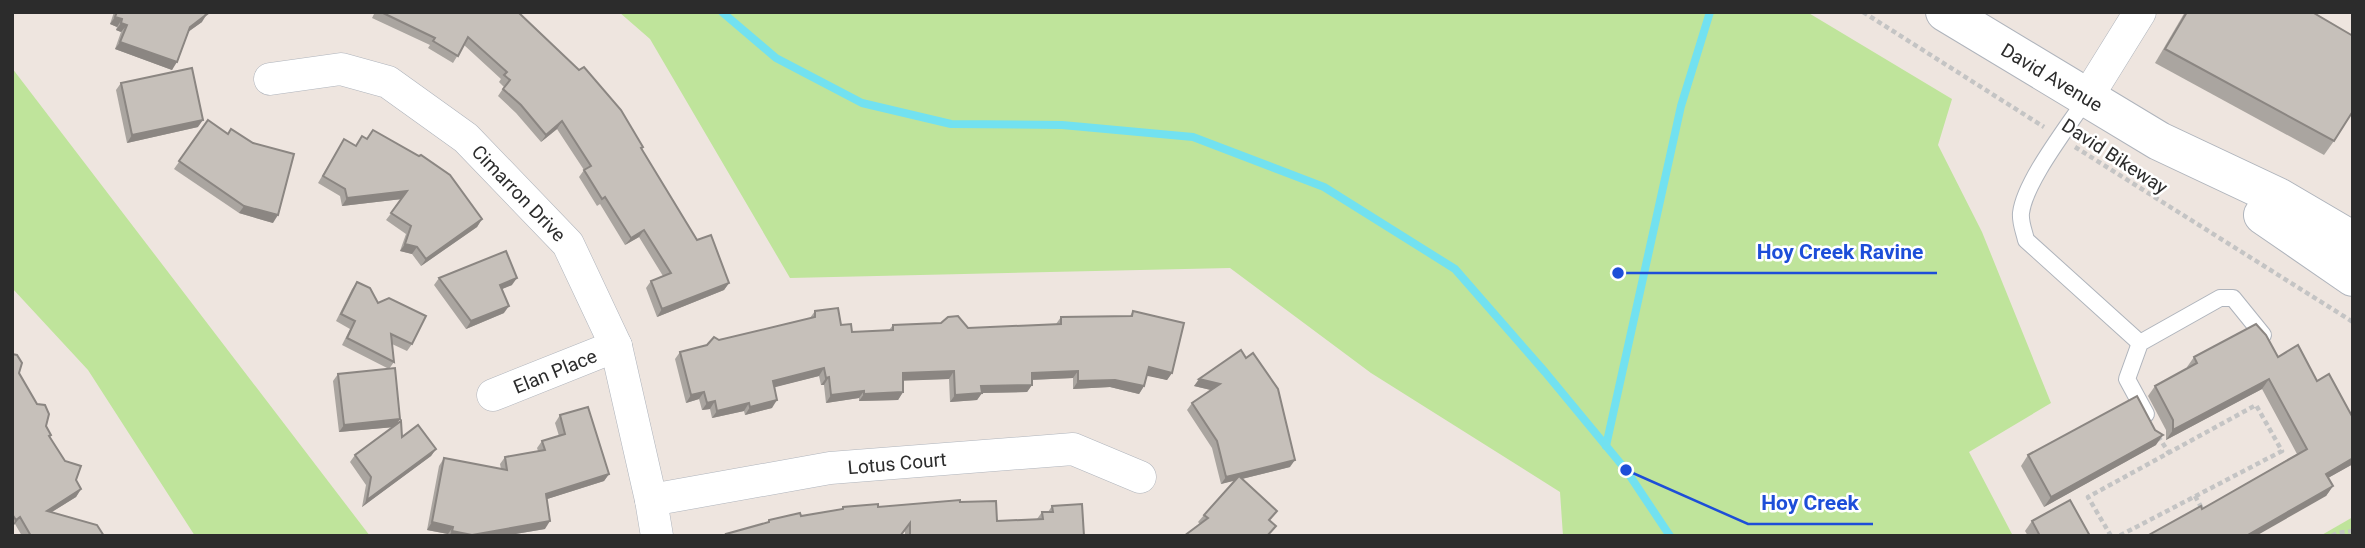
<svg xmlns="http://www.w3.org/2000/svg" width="2365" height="548" font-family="Roboto,sans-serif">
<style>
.green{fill:#bfe49b}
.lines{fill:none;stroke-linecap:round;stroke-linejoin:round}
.stream{stroke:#72e1f0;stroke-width:8}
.lane-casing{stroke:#afb4bc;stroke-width:18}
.street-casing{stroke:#afb4bc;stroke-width:33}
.secondary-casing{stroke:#afb4bc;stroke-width:40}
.path{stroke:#c4c4c4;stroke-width:4.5;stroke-dasharray:5 3.5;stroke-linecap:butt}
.lane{stroke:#fff;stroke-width:16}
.street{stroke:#fff;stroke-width:32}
.secondary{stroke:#fff;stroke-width:38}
.wall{fill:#aaa5a0}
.shaded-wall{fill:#8b8682}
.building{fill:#c6c0ba;stroke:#8b8682;stroke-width:2}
.labels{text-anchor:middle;stroke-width:5;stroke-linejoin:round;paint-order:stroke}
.street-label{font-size:19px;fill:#2c2c2c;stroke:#fff}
.leader{fill:none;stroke:#1d4ed8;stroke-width:2.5}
.callout-dot{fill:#1d4ed8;stroke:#fff;stroke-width:2.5}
.callout-label{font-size:21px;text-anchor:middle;font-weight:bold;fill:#1d4ed8;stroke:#fff;stroke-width:5;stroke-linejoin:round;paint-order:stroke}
</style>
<rect width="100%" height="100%" fill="#eee5df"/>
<!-- green -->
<g class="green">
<polygon points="619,12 1807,12 1952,99 1938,145 1982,232 2051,403 1969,452 2013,536 1563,536 1560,492 1371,373 1230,268 790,278 650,39"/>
<polygon points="12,68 370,536 195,536 88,370 12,288"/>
<polygon points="2353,517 2353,536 2320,536"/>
</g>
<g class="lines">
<!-- stream -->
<g class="stream">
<polyline points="722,12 776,58 862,103 951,124 1062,125 1193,137 1324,187 1455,269 1545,372 1626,470 1670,536"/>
<polyline points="1606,446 1681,106 1710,12"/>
</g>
<defs>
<g id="lane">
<path d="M2086,99C2068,127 2025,181 2021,213C2020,222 2024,231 2026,240L2140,343"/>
<polyline points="2146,414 2127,379 2140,343 2220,298 2233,298 2263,335"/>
</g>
<g id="street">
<polyline points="270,79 341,69 388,82 466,138 568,244 616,346 651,500 657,536"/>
<polyline points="2086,99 2140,12"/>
<polyline points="493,395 616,346"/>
<polyline points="651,500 830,468 1073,449 1140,477"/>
</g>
<g id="secondary">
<polyline points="1945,12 2159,141 2278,197 2353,241"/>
<polyline points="2263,215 2353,277"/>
</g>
</defs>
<!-- lane casing -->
<use href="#lane" class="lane-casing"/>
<!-- street casing -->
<use href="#street" class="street-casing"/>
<!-- secondary casing -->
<use href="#secondary" class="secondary-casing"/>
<!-- path -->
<g class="path">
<polyline points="1863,12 2044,127"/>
<polyline points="2075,147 2353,322"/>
<polyline points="2158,436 2169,453"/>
<polyline points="2195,496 2205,514"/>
<polyline points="2111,536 2088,497 2256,405 2282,451 2119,536"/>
<polyline points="2332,536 2337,533 2353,531"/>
</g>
<!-- lane -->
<use href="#lane" class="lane"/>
<!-- street -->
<use href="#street" class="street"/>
<!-- secondary -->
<use href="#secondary" class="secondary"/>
</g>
<!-- wall -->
<g class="wall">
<polygon points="114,12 201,12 202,22 188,32 172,70 115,49 121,32 116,30 117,27 110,24"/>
<polygon points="375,12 518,12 643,147 641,150 697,240 729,283 724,290 657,317 646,288 651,281 663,276 639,237 625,245 600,204 597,206 579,177 584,170 557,129 541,142 516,113 498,96 504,87 499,82 501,79 464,45 453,63 428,48 430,45 372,18"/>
<polygon points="2185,12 2312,12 2334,141 2324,155 2155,63"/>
<polygon points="121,83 198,127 127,143 116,90"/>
<polygon points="208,120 273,223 239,213 174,169"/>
<polygon points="362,136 482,219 477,227 421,266 412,254 400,251 406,234 386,220 402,199 342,206 340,196 318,183 344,139 355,146"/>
<polygon points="439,278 512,285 502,289 504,313 466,329 434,285"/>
<polygon points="357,282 378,303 412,344 407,351 392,344 394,362 389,369 398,423 402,437 436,449 431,456 362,507 366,485 350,462 355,455 393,427 339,432 333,381 338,374 389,369 342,345 350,329 336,321 352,289"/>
<polygon points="815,311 852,332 889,330 893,325 968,328 1056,324 1061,317 1130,316 1133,311 1172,373 1167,380 1147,375 1144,386 1139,394 1110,387 1073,389 1073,378 1032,380 1032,385 1027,392 982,393 977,400 950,402 949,379 903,380 903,392 898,400 859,401 859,398 826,403 824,385 821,385 819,376 774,387 772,408 745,415 744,411 712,418 710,409 702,410 699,399 686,403 675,359 680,352 707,345 719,340 810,318"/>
<polygon points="1241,350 1290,467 1242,479 1277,511 1200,524 1198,522 1204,515 1235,480 1221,484 1212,448 1187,410 1192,403 1211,390 1194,386"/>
<polygon points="12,354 19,373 51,435 50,437 81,489 76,497 52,512 104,536 22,536 15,524 12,526"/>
<polygon points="2194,357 2278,357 2317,381 2353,418 2353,464 2328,478 2333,486 2326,496 2202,509 2297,454 2262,389 2166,440 2166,430 2148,396 2155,386 2188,368 2187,367"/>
<polygon points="560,415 609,474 604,481 547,499 545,529 504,536 448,536 448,534 427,530 439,466 444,458 501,469 500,464 505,457 538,451 537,448 542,441 559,436 555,423"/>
<polygon points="2156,445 2044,507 2021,466 2028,455"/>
<polygon points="960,502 997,521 1037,519 1042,512 1048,512 1052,506 1084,536 905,536 905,531 901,536 725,536 726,534 767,523 769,520 801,516 841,509 843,507 878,507"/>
<polygon points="2032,521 2090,536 2028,536 2025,531"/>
</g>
<!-- shaded-wall -->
<g class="shaded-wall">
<polygon points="207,14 202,22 185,34 190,27"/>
<polygon points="115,17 122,19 117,27 110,24"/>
<polygon points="121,23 127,25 121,32 116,30"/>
<polygon points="120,42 177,62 172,70 115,49"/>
<polygon points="203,120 198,127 127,143 132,135"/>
<polygon points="562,121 557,129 541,142 546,135"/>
<polygon points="407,191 402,199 342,206 347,198"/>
<polygon points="244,206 278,215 273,223 239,213"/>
<polygon points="482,219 477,227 421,266 426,259"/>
<polygon points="644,230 639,237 625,245 631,238"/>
<polygon points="405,244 417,247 412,254 400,251"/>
<polygon points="517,278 512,285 495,292 500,285"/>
<polygon points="729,283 724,290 657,317 662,309"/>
<polygon points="509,306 504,313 466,329 471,321"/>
<polygon points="1149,367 1172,373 1167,380 1143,375"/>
<polygon points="824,368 819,376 768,389 773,381"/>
<polygon points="954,371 949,379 897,381 903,373"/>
<polygon points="1078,371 1073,378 1027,380 1032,373"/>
<polygon points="829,377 824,385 821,385 826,378"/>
<polygon points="1199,379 1220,384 1215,391 1194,386"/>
<polygon points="2269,379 2262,389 2166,440 2173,430"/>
<polygon points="1115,380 1144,386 1139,394 1110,387 1073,389 1078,381"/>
<polygon points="1032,385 1027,392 982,393 977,400 950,402 955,395 981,386"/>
<polygon points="864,391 859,398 826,403 831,395"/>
<polygon points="704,392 699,399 686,403 691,395"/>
<polygon points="903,392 898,400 859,401 864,394"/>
<polygon points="777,400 772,408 745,415 750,407"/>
<polygon points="715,401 710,409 702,410 707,403"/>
<polygon points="749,403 744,411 712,418 717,411"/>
<polygon points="400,419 395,427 339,432 344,425"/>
<polygon points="2163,435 2156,445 2044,507 2051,497"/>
<polygon points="436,449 431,456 362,507 367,500"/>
<polygon points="2353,458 2353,464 2319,483 2326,474"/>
<polygon points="1295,460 1290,467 1221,484 1226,477"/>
<polygon points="609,474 604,481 541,501 546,494"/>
<polygon points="2333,486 2326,496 2256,536 2246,536"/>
<polygon points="81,489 76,497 42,518 47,511"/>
<polygon points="20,517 15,524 12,526 16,520"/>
<polygon points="550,521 545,529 504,536 449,536 452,531"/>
<polygon points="432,522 453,527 448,534 427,530"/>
</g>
<!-- building -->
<g class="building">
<polygon points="117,12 201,12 207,14 190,27 177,62 120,42 127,25 121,23 122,19 115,17"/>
<polygon points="381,12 518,12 579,70 584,67 621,110 643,147 641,148 697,240 711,235 729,283 662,309 651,281 671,273 644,230 631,238 605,197 602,199 584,170 591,166 562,121 546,135 521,105 503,89 510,80 504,75 507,72 468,37 458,56 433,41 435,38"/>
<polygon points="2187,12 2312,12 2353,36 2353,111 2334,141 2165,49"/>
<polygon points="192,68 203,120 132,135 121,83"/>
<polygon points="208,120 228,134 231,129 253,143 294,154 278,215 244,206 179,161"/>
<polygon points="373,130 419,156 421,155 450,175 482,219 426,259 417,247 405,244 411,226 391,213 407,191 347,198 345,189 323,176 344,139 356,146 362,136 367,139"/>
<polygon points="506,251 517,278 500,285 509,306 471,321 439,278"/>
<polygon points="357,282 370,288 378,303 389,298 426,316 412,344 391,334 394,362 347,338 355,321 341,314"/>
<polygon points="838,308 841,325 851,324 852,332 893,330 893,325 941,323 948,317 958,316 968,328 1061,324 1061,317 1132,316 1133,311 1184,323 1172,373 1149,367 1144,386 1115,380 1078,381 1078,371 1032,373 1032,385 981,386 982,393 955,395 954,371 903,373 903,392 864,394 864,391 831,395 829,377 826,378 824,368 773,381 777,400 750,407 749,403 717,411 715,401 707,403 704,392 691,395 680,352 707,345 714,337 719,340 815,317 815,311"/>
<polygon points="2256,324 2266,335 2278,357 2298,345 2317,381 2329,374 2353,418 2353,458 2326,474 2333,486 2246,536 2147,536 2201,506 2202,509 2307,449 2269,379 2173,430 2173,420 2155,386 2197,363 2194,357"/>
<polygon points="1241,350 1246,358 1253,353 1278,389 1295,460 1226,477 1217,441 1192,403 1220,384 1199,379"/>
<polygon points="12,354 17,355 22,363 19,373 37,404 45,405 49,414 46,426 51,435 49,436 65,461 81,466 76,480 81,489 47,511 97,525 104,536 31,536 20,517 16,520 12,514"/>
<polygon points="395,368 400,419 344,425 338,374"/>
<polygon points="2137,396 2155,430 2163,435 2051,497 2028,455"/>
<polygon points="588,407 609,474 546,494 550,521 472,535 452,531 453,527 432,522 444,458 507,470 505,457 545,450 542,441 565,434 560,415"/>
<polygon points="401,421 402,437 418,425 436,449 367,500 371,477 355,455"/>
<polygon points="1239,476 1277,511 1269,520 1276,526 1267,536 1184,536 1208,518 1204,515"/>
<polygon points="960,500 960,502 996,501 997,521 1043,519 1042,512 1053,512 1052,506 1082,504 1084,536 910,536 910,523 900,536 727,536 726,534 769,522 769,520 800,513 801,516 843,509 843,507 878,504 878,507"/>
<polygon points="2070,500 2090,536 2040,536 2032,521"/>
</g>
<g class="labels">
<!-- street labels -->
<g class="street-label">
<text transform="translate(2052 77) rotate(31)" y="7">David Avenue</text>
<text transform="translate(2115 156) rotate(33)" y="7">David Bikeway</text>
<text transform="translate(519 193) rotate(46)" y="7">Cimarron Drive</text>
<text transform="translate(555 371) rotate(-22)" y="7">Elan Place</text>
<text transform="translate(897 463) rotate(-5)" y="7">Lotus Court</text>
</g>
</g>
<!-- callouts -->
<path class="leader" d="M1618 273L1743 273H1937M1626 470L1748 524H1873"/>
<g class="callout-dot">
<circle cx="1618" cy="273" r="7"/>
<circle cx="1626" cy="470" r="7"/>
</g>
<g class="callout-label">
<text x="1840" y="259">Hoy Creek Ravine</text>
<text x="1810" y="510">Hoy Creek</text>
</g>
<!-- border -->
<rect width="2365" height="548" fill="none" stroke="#2c2c2c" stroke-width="28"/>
</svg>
